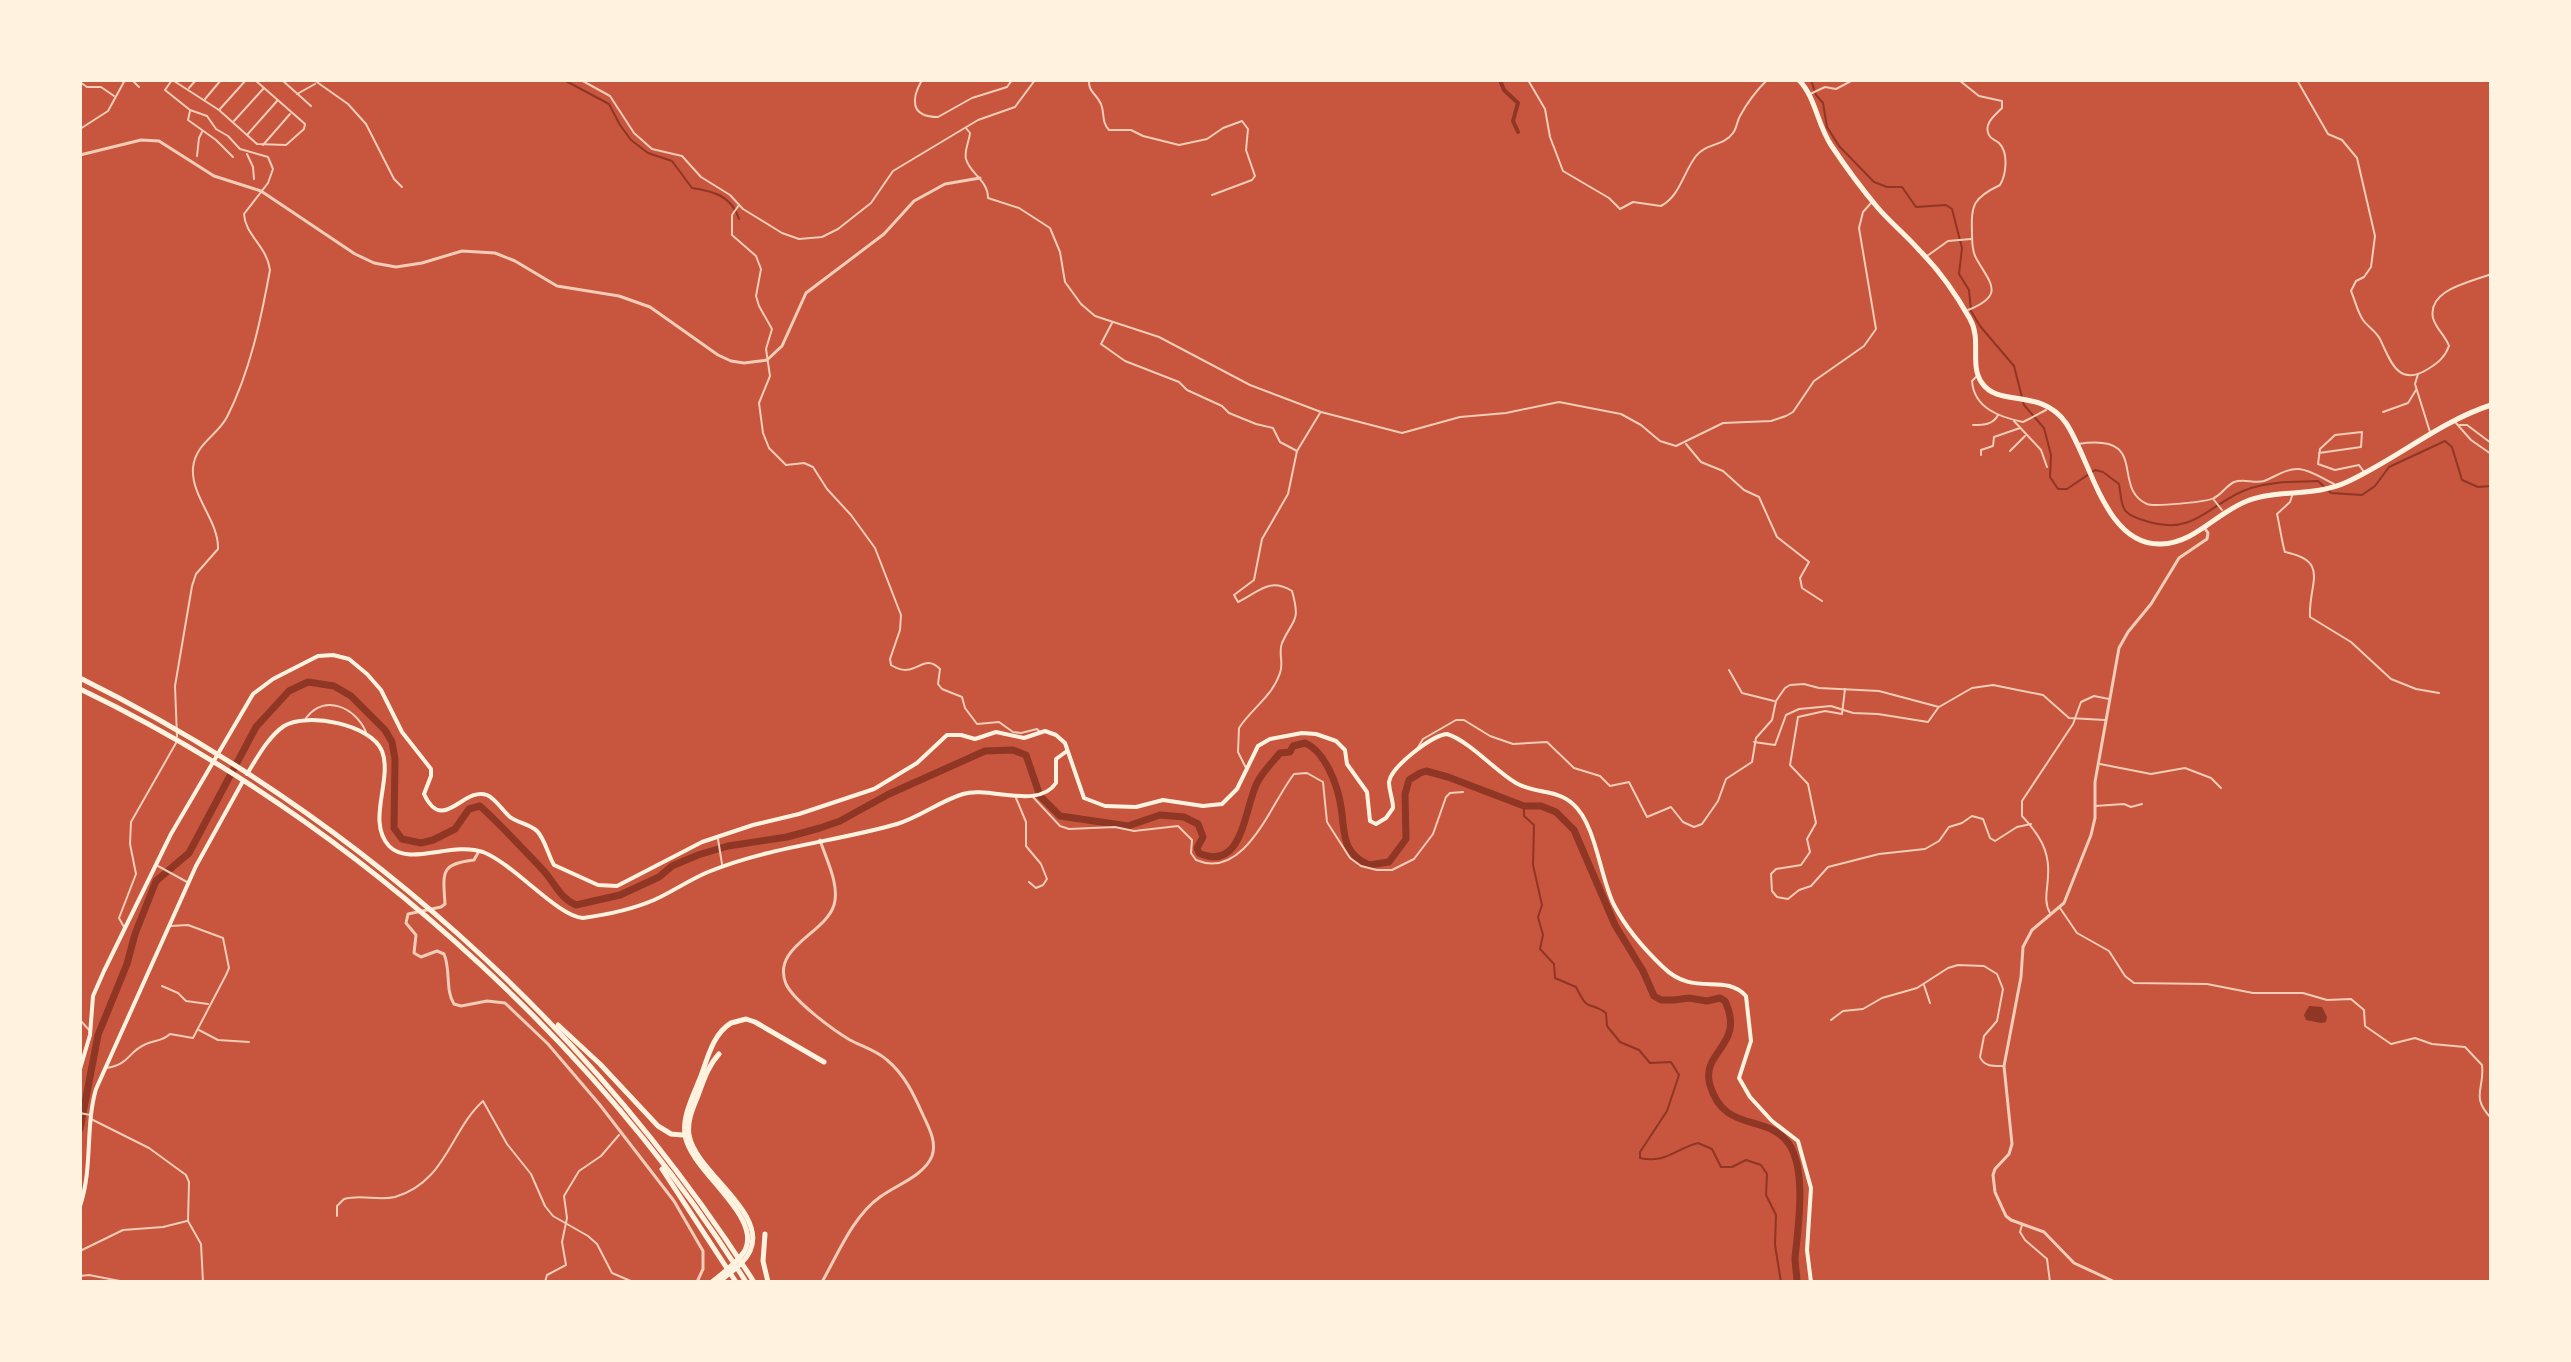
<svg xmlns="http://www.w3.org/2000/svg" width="2571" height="1362" font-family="'Source Sans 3',sans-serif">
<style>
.water{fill:#8f3625}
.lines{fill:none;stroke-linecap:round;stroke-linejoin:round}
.stream{stroke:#8f3625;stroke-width:2}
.canal{stroke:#8f3625;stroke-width:4}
.river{stroke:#8f3625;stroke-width:7}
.minor{stroke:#f1ccb7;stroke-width:2}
.tertiary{stroke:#f1ccb7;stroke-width:3}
.secondary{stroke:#fff3e0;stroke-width:4}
.trunk{stroke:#fff3e0;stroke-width:5}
.motorway{stroke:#fff3e0;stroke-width:5}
</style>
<rect width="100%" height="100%" fill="#c8553d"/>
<!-- water -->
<polygon class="water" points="2309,1006 2322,1007 2327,1017 2326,1022 2321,1023 2306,1020 2304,1015"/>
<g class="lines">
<!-- stream -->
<g class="stream">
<path d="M564,80L609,104L620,125L631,140L648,153L672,161L692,188C713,191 732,196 739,219"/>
<path d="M1811,80L1816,95L1823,103L1827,127L1839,146L1874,182L1887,187H1902L1916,207L1946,205L1952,209L1962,248L1959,274L1969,290L1971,311L1980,326L2014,366L2024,405L2044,428L2051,455L2050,477L2058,489H2067L2095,470L2103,472L2119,484C2123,511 2121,514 2149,522C2197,536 2212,500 2251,488C2275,481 2294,482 2318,481L2331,493L2362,495L2375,486L2389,467L2445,441L2452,447L2462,480L2478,487L2491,486"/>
<path d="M1524,806V816L1534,825L1533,865L1542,905L1538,917L1543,935L1540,949L1554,964L1555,978L1576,987C1590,1015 1587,999 1606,1013L1607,1026L1620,1042L1639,1050L1650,1063L1671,1062L1679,1075L1667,1111L1640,1152V1158C1665,1164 1675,1149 1698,1143L1712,1149L1721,1167H1732L1746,1160L1761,1165L1767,1174L1766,1195L1776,1215L1775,1245L1781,1282"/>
</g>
<!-- canal -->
<polyline class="canal" points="1500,80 1504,90 1518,103 1513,121 1518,132"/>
<!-- river -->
<path class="river" d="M80,1129L98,1035L127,964L135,934L156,881L189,853L256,727L289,691L308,682L334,686L351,696L385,730L392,742L395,759L394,828L402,839L421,843L433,840L455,829L469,809L480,806C502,826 521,847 542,869C554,881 559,898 576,905L620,895L659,877L672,866L698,855L728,846L787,837L820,828L840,821L889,794L985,751L1013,750L1026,755L1040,796L1060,816L1128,826L1160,815L1184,817L1198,824L1203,837L1197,848L1199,853C1243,873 1244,809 1257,783C1263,771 1272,763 1280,753L1290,752L1293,746L1305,743C1325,751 1338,786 1341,807C1345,832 1341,853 1369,865L1389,862L1406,839L1405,794L1409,780L1420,773L1426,771L1448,777L1524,806H1541L1556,812L1574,830L1615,925L1643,971L1654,996L1661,1000H1674L1689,998L1707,1001L1720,998L1725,1001C1746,1046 1700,1051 1710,1085C1724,1134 1768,1113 1789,1144C1807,1171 1798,1227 1795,1258C1795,1266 1797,1274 1797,1282"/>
<!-- minor -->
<g class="minor">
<polyline points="132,80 139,87"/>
<path d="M172,80L165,90L190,110L207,116L216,129L228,136L240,149L268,157L273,169L268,183L244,214C245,235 267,246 270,270C261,319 250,372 227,417C217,436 195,444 193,468C191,497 219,521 218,549L196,574L192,586L175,686L177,737"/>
<polyline points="282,80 311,106"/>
<polyline points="314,80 348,104 366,124 394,179 402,187"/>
<polyline points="581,80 610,96 634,133 652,149 682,156 701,177 730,195 743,209 782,233 799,239 822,237 838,229 871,203 893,171 978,120 1015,107 1035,80"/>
<path d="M922,80C911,99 910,117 938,117L972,98L1007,87L1012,80"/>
<path d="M1089,80C1088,92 1096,93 1101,104C1105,114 1101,121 1109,130H1131L1143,136L1179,145L1207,139L1223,128L1242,121L1248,129L1246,150L1255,176L1252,180L1212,195"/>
<path d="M1528,80L1545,109L1550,137L1563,171L1609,198L1620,209L1633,202L1661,206C1680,196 1683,173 1696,156C1706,143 1724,146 1733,133C1737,128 1737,121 1740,116C1747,103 1757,90 1767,80"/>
<path d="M1959,80L1979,96L2002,101V108C1995,115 1983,124 1989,135C1991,140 1995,139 1999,143C2009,153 2006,175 2000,185C1973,198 1971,204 1972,234C1972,242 1972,251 1976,258C1990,283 2006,295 1968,310"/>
<path d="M2297,80L2328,134L2342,140L2357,158L2375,236L2371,267L2364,277L2356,281L2351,291C2355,300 2357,311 2363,320C2368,327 2376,331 2380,339C2390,360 2398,388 2428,369C2438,363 2445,357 2449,346C2445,335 2436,329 2433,318C2427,289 2472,282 2491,274"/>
<polyline points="174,81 219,110 257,144 286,145 304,129 305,124 255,80"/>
<polyline points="80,82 87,87 101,87 114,96"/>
<polyline points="189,88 196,80"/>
<polyline points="297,94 315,84"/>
<polyline points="1810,94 1825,87 1836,89 1853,80"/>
<polyline points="205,99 221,80"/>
<polyline points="220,109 246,80"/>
<polyline points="190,111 188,120 216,140 233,157"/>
<polyline points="234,121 264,88"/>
<path d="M966,128L970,133C969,142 964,150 966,159C970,174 988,180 988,198L1019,208L1050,228L1060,252L1065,282L1081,304L1095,316L1159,337L1250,385L1321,412L1402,433L1460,417L1506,413L1559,402L1621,414L1641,425L1660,441L1676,446L1723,423L1771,421L1786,416L1793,412L1814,381L1864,346L1876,329L1859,228L1863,212L1872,202"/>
<polyline points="80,129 108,111 125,80"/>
<polyline points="247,135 277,101"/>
<polyline points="263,145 290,114"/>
<polyline points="247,154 253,167 254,179"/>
<polyline points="197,156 199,138 202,132"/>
<path d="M739,205L732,215V235L756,256L761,269L756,296L759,306L772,329L766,349L770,376L759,403L763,433L769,448L786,465L804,463L813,467L827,489L851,515L875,548L901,615L900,630L890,659L891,665C916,681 922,651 940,669L938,684L942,689L962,697L965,708L977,724L999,722L1013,732L1021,733L1037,729L1040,732"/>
<polyline points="1927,256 1948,241 1971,239"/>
<polyline points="1112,323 1101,344 1125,361 1179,382 1187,390 1222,406 1229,413 1256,424 1273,428 1280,442 1297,451"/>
<polyline points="2418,374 2415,384 2430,432"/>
<path d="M1977,376L1972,381C1974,408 1999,417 2023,422L2046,410"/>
<polyline points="2383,412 2408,403 2416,390"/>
<polyline points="2014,421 2041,450 2047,467"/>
<polyline points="2456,423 2471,440 2491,454"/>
<path d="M1973,425C1983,425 1993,425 1998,415"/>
<polyline points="2459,425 2467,425 2491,443"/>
<polyline points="1686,444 1701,462 1723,471 1744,490 1759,497 1777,537 1809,562 1800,578 1802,588 1822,601"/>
<path d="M2078,444C2151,433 2110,487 2147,504C2154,507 2207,502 2214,498C2222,494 2226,486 2234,482C2244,478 2254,484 2264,481C2275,477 2287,468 2299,469C2311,470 2323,479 2334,484"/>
<polyline points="2010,451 2025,436"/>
<polyline points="2319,453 2361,447 2362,432 2335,435 2321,448 2320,449 2318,464 2335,470 2359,465 2364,472"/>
<polyline points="1981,455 1981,450 1993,446 1994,437 2020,428"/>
<path d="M2292,496L2290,502L2277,514C2279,522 2283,548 2285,552C2331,561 2308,584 2310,617L2351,642L2391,679L2416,689L2439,693"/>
<polyline points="2214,500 2222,510"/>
<polyline points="1729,670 1742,693 1774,701"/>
<polyline points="1845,689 1842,714 1825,711 1798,717 1790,765 1808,784 1816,823 1807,839 1810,852 1801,865 1776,869 1771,874 1772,891 1777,897 1788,899 1799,890 1811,886 1828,867 1879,854 1925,849 1939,841 1949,827 1962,823 1972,816 1983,819 1990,838 1995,841 2017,827 2031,824"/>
<path d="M306,718C325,693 356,708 366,732"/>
<polyline points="1754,742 1775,745 1786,715 1799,709 1831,706 1853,713 1878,714 1928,722 1938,708"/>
<polyline points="1417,749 1423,739 1456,720 1464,720 1490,736 1513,744 1547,742 1574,768 1600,776 1610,786 1629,782 1647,817 1671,807 1683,822 1694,827 1702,824 1718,801 1726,779 1752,762 1756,738 1772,720 1776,701 1785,688 1790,685 1804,684 1819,688 1879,691 1939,707 1972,688 1993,685 2043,695 2069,718 2105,720"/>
<polyline points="2100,764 2151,774 2185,768 2211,778 2221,788"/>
<path d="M1246,768L1238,752L1239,728C1252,708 1272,697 1280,673C1284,663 1278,653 1282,643C1293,618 1301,623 1292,591C1269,577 1259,592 1238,602L1234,595L1254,580L1262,539L1288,494L1297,451L1320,413"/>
<path d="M1033,797L1060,826L1069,829L1115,827L1134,831L1178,826L1192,840L1191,853L1196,860C1245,881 1271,803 1294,774L1307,773L1323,782L1327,822L1350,858L1361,866L1377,870H1392L1414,859L1433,834L1446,797L1450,793L1463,792"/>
<polyline points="1016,798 1026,822 1026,846 1041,864 1047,879 1043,885 1036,888 1029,882"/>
<polyline points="2095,806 2124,804 2131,807 2142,804"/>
<polyline points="718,839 722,864"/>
<polyline points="158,866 187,882"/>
<path d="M2060,908L2077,933L2109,951L2125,976L2134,983L2207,984L2253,993H2303L2327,1000L2351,999L2364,1010L2365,1026L2391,1044L2415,1038L2432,1044L2465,1047L2482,1065C2485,1089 2470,1096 2491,1118"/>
<path d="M2050,913C2043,901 2048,888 2048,875C2050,850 2038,833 2022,816V801L2073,724L2081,702L2094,696L2109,699"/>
<polyline points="124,927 119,918 136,874 130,844 131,822 176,743"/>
<polyline points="1924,985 1930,1003"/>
<polyline points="162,986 178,993 186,1001 208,1004"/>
<polyline points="80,1020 90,1031"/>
<path d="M1831,1020L1843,1011L1863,1009L1882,998L1917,988L1948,968L1958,965L1984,966L1997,974L2003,989L1997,1021L1984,1036L1980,1057C1984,1067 1994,1066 2004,1066"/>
<polyline points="199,1030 218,1040 249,1042"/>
<path d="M106,1068C131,1064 127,1052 146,1044C155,1040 163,1041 170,1034L193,1038L226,975L229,968L223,938L188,925L170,926"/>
<polyline points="80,1113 90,1115"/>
<polyline points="91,1119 149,1148 186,1175 189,1182 188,1221 201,1244 203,1282"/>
<path d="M337,1216V1206L344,1199C361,1194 378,1201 395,1197C446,1182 450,1131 483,1101L507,1144L531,1174L545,1206L553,1216L588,1236L597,1244L612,1273L633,1282"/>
<polyline points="2022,1225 2020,1232 2025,1240 2047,1259 2050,1282"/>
<polyline points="80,1251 123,1230 163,1227 187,1221"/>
<polyline points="80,1276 89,1275 125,1282"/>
<polyline points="545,1282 547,1275 566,1265 562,1242 567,1218 564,1196 579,1171 601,1156 619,1135"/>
</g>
<!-- tertiary -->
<g class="tertiary">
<polyline points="80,155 141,140 159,141 214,176 261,191 355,254 374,263 396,267 422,263 462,251 495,253 515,261 557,286 619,296 650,307 718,355 731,361 744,363 767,360 782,346 806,293 884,234 914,201 945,184 980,178"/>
<path d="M820,840C826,859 840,885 834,905C825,934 771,947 786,984C794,1001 833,1030 850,1040C863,1047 876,1050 887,1060C905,1075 914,1095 923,1115C929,1128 937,1142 932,1156C924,1176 896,1185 880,1197C853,1216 838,1254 822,1282"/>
<path d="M479,851L474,860C440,864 443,872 445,904L441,907L408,914L406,923L416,935L414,953L421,957L437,951L444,954C451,970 445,990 454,1004L461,1006L487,1001L505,1003L548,1044L600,1105L674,1201L703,1251V1269L697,1282"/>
<polyline points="2115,1282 2074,1263 2044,1232 2011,1220 2006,1216 1995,1192 1993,1175 1995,1169 2009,1154 2012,1144 2004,1066 2021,977 2023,947 2032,930 2064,903 2091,835 2095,818 2095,782 2119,648 2128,632 2151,604 2179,558 2207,539 2208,533 2204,527"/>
</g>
<!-- secondary -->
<g class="secondary">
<path d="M247,774C257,758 268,737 284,726C307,712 371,724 382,751C393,780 366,821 389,846C409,867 452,841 483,852C514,864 558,917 583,918C605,915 633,909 654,900C672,892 689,880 708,872C769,847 834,842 897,824C920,817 940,801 963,794C989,786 1038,810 1056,783V759L1067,751"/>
<path d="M80,1069L90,1035L93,996L104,971L171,834L253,694L273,679L318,656L333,655L349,659L367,674L381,690L402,732L431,769V776L424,794C443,835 463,786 487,795C496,799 502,810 510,817C518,823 530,824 537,831C545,839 548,855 554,865L598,885L617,886L702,842L753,825L799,814L874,789L917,763L947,735H961L975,739L996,732L1024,738L1045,731L1056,735L1065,743L1084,798L1105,806L1136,807L1163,800L1203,806L1222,804L1237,789L1258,746L1270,739L1302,733L1316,734L1336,741L1345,750L1347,764L1367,792L1370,821L1376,824L1386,818L1393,808C1393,799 1389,791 1389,782C1391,767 1432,735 1447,734C1471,742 1494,770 1516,783C1534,794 1557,789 1573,804C1596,824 1600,877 1614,905C1626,928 1644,949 1663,967C1694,998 1724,972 1746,996L1751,1041L1739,1078L1750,1097L1772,1121L1798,1141L1811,1188L1807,1250L1811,1282"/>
<path d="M80,1206C93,1168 85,1127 96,1089L196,866L243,781"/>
</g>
<!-- trunk -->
<path class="trunk" d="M1799,80C1816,98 1817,124 1831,145C1845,166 1861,188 1878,208C1891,223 1907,236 1920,251C1939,270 1957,296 1970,319C1982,340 1969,365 1982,383C1999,408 2040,387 2066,423C2091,460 2105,546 2161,544C2195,543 2216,513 2247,501C2279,489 2315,497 2347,482C2397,459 2439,422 2491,405"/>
<!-- motorway -->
<g class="motorway">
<path d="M80,678C356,815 588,1023 754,1282"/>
<path d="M80,689C344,816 590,1034 746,1282"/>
<polyline points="558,1025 600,1064 658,1126 671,1134 682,1135"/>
<path d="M719,1054C707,1067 703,1083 697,1098C692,1110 687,1122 689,1135C695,1172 768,1212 750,1251C744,1264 729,1273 719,1282"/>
<polyline points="662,1169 736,1282"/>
<polyline points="765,1234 763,1261 768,1282"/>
<path d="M712,1282C723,1273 736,1264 744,1252C765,1217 690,1171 685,1135C682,1116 694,1094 701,1076C708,1057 713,1034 731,1023L746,1019L755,1022L824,1062"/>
</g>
</g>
<!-- border -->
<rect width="2571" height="1362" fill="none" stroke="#fff3e0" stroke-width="164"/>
</svg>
